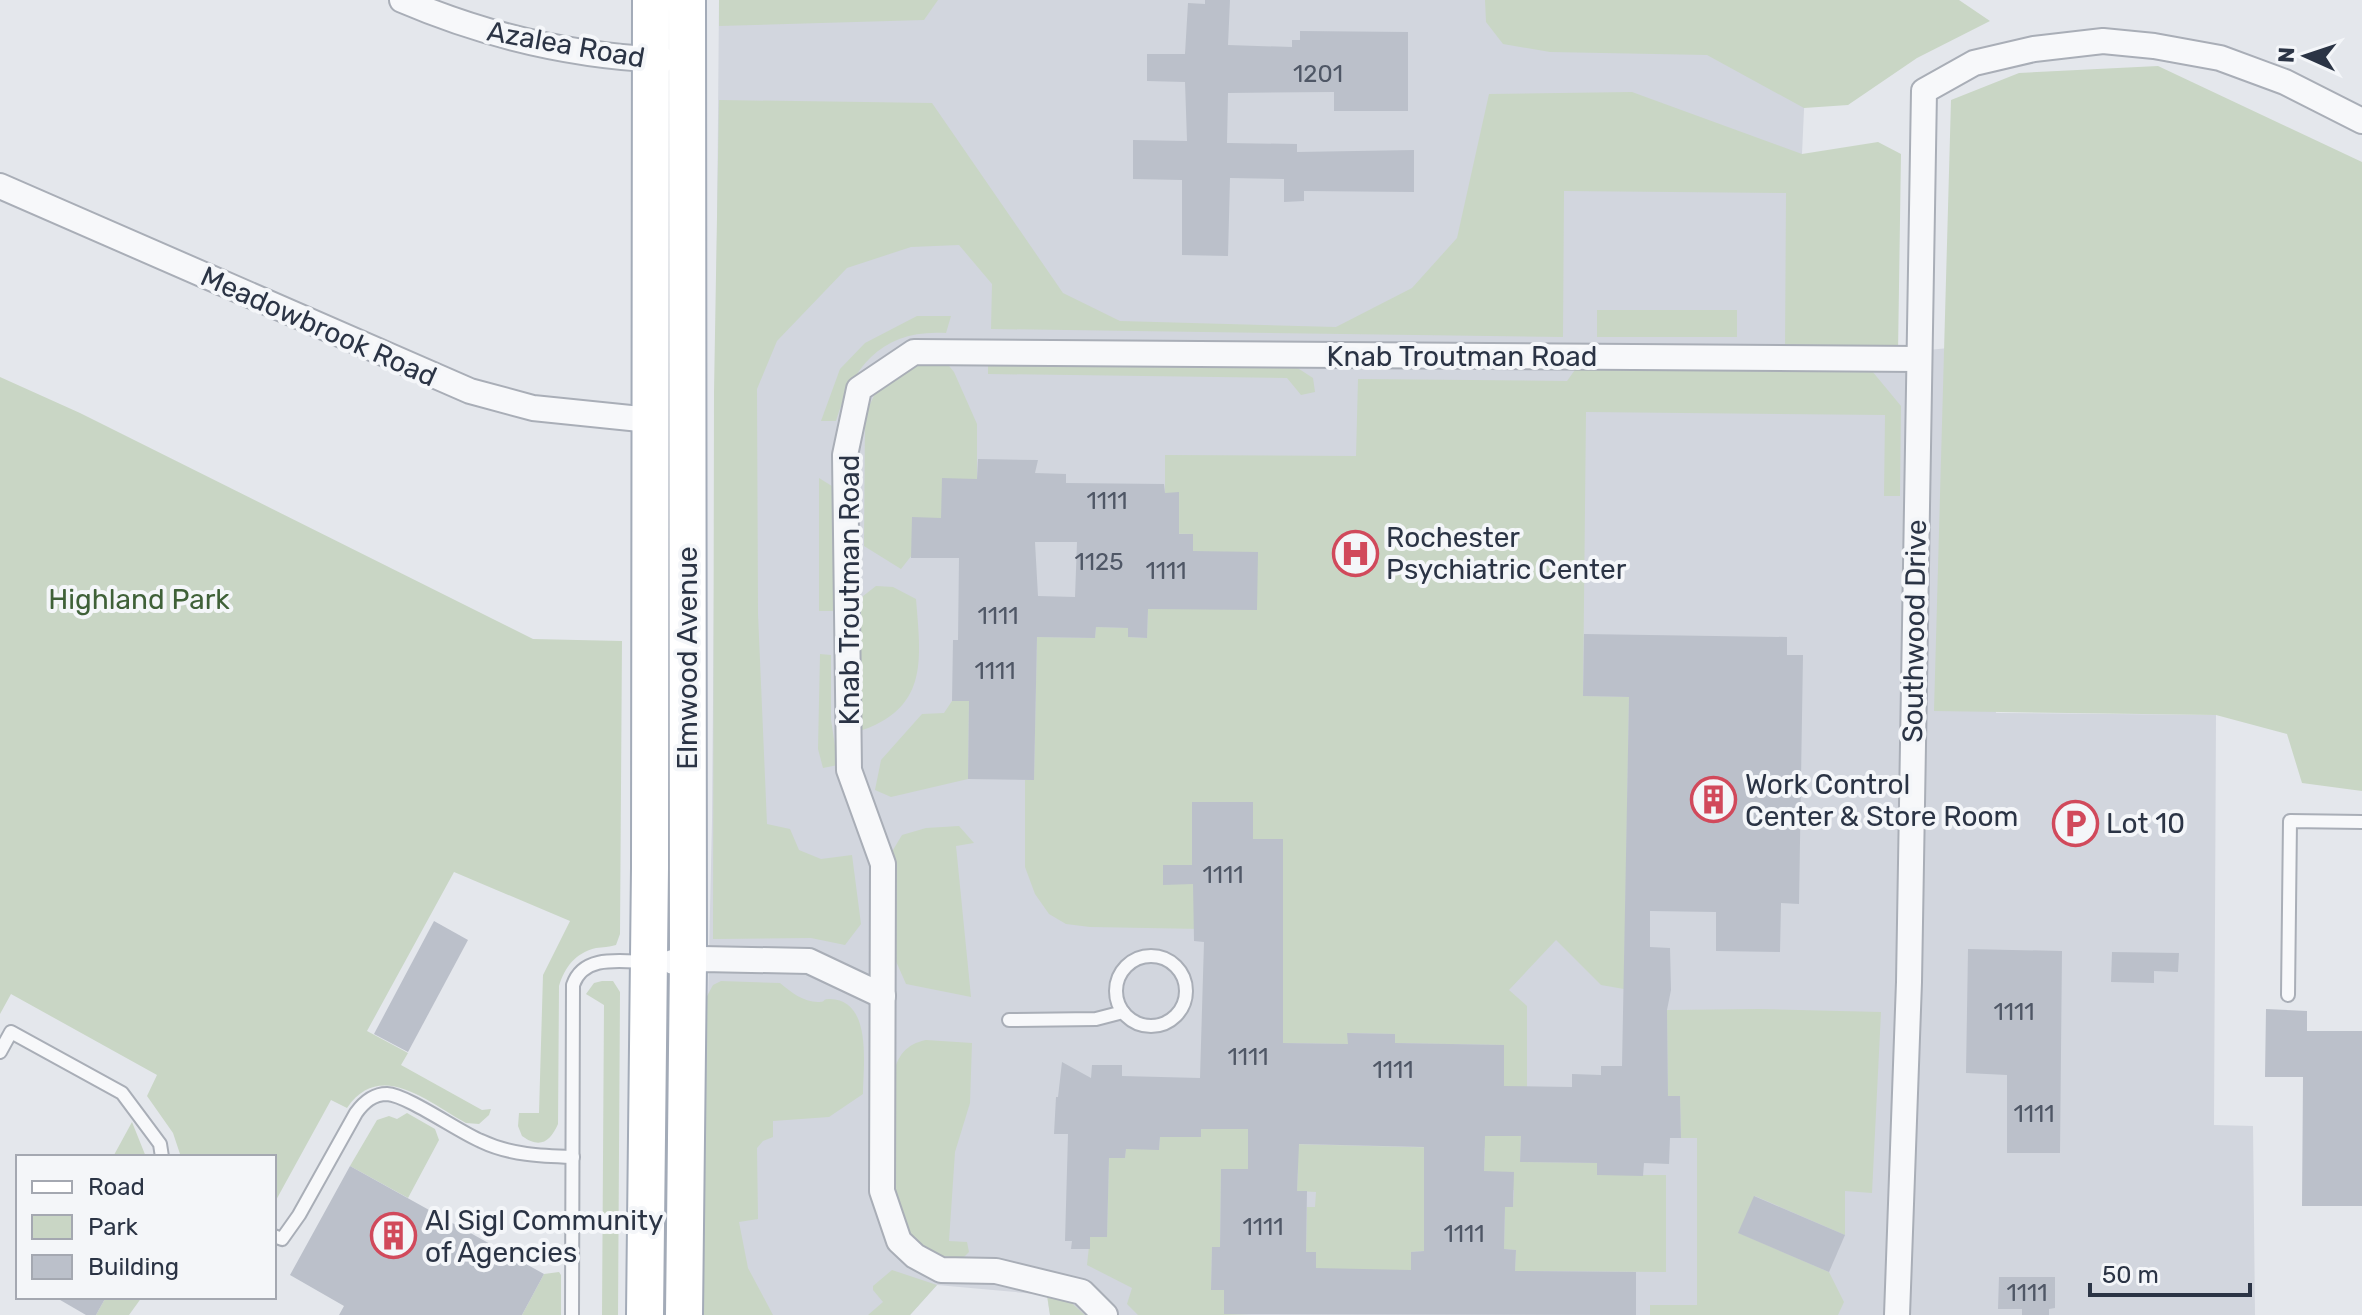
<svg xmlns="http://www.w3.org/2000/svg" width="2362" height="1315" font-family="Rubik,sans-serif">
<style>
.built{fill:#d2d6de}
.green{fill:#c9d6c5}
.building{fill:#bbc0ca;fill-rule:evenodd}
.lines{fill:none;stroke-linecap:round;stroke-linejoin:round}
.service-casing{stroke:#a9aeb7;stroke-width:16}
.minor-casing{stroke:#a9aeb7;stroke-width:28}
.primary-casing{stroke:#a3abb8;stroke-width:40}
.service{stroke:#f7f8fa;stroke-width:12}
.minor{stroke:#f7f8fa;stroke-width:24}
.primary{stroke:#fff;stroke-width:36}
.labels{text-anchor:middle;stroke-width:8;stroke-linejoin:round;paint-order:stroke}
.number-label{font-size:24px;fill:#4f5766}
.street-label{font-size:28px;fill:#2b3445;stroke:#f4f6f9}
.poi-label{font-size:28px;fill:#2b3445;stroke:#f4f6f9;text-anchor:start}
.park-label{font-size:28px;fill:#3f6138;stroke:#f4f6f9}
</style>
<rect width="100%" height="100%" fill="#e4e7ec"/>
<!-- built -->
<polygon class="built" points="719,0 1809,0 1802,154 1898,353 1979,345 1996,713 2216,715 2214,1125 2253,1126 2255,1315 1050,1315 1047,1295 937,1285 910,1315 701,1315 712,821"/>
<!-- green -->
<g class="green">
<polygon points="719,0 938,0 924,20 719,26"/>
<polygon points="1485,0 1959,0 1990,21 1917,58 1848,105 1804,108 1707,55 1550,52 1503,44 1486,22"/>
<polygon points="2158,66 2362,162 2362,791 2302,783 2287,734 2216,715 1934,711 1951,100 2019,73"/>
<polygon points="1632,92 1802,154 1878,142 1901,154 1898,353 1785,352 1786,193 1564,191 1563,337 991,329 992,284 959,245 911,247 847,268 777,341 757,389 758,614 767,824 790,829 799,850 821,859 852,855 861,924 845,945 811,938 713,939 714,392 719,100 932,103 1063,293 1120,321 1336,327 1412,288 1457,238 1489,94"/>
<rect x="1597" y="310" width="140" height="27"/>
<path d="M917,316H951L946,333C883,329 853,365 836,421H821L840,369L865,343Z"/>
<polygon points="934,361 945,361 954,372 977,424 977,479 941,518 901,569 864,546 865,415 877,389 909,366"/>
<polygon points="988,363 1296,367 1313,378 1315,392 1301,395 1287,378 988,374"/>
<polygon points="1577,367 1872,371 1901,406 1900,496 1884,496 1885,415 1586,412 1583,696 1629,697 1624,989 1601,985 1556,940 1509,990 1527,1006 1527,1099 1503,1098 1504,1045 1395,1043 1395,1034 1348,1033 1348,1044 1283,1043 1283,840 1253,839 1192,802 1192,865 1164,884 1193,884 1204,929 1090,927 1066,924 1049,914 1035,894 1025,867 1025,780 1034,780 1037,637 1095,638 1096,627 1128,628 1128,637 1147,638 1148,609 1191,609 1193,534 1140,533 1179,510 1179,493 1165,493 1165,455 1356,456 1358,379 1567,381"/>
<path d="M0,377L80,413L533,639L622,641L620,934L616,945C609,947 603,947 596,948C575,953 565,967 559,986L558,1124C550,1142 540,1149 522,1136L518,1126L519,1113H539L543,975L570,921L454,872L367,1031L408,1053L401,1065L482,1110L491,1109L489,1115L479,1124L466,1123C428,1102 380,1059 347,1108L331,1100L275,1202L274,1157H181L173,1133L147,1096L157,1075L11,994L0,1014Z"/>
<polygon points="819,478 835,488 835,611 819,611"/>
<path d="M876,586L893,587L916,599C921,661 929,709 857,732L858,600Z"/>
<polygon points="820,654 831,655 831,720 838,765 823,768 818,749"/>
<polygon points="952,701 969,701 968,779 891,797 875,790 881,760 922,714 944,713"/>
<polygon points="959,826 974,843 956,846 971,997 906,984 895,959 893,850 902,835 926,828"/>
<polygon points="602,981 613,981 620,992 618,1315 602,1315 604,1005 586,994 594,983"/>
<path d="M721,981L780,983C791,992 803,1002 818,1002C828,1002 820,999 830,999C873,1000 863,1066 863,1094L829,1117L773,1121V1137L763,1141L757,1148L758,1219L739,1222L748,1268L773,1315H701L706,998L713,985Z"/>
<polygon points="1760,1009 1881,1012 1872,1193 1845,1191 1845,1235 1755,1196 1739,1233 1829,1272 1844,1302 1838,1315 1650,1315 1650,1305 1697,1305 1697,1138 1681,1138 1680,1097 1668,1097 1667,1010"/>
<path d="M926,1040L972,1043L970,1103L955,1152L949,1241L967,1242L969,1252L964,1257C923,1259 905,1240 896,1203L893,1076C897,1056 906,1044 926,1040Z"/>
<polygon points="407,1113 435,1129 439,1140 408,1198 350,1166 377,1120 389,1116 397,1119"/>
<polygon points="1229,1121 1249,1122 1262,1143 1248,1144 1248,1169 1221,1169 1220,1247 1212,1248 1211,1289 1224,1290 1224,1314 1251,1315 1138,1315 1127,1304 1132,1288 1087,1265 1090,1237 1107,1236 1109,1158 1125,1158 1126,1149 1159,1149 1160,1137 1201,1137 1201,1129 1228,1129"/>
<polygon points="132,1122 146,1157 118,1157 114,1155"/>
<polygon points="1476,1136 1521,1136 1520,1162 1597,1163 1597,1175 1666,1175 1666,1272 1515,1271 1516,1250 1504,1249 1505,1207 1513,1207 1514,1190 1497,1189 1484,1171 1485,1148 1476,1148"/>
<polygon points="1290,1144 1448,1148 1424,1173 1424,1251 1411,1252 1412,1288 1316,1268 1316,1253 1306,1252 1307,1207 1315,1207 1316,1192 1297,1191 1298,1170"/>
<polygon points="892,1270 937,1285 910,1315 868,1315 883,1302 873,1290 873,1286"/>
<polygon points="559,1272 561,1275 561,1315 522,1315 544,1274"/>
<polygon points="1047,1295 1066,1298 1085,1315 1050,1315"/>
<polygon points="106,1297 142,1297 129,1315 96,1315"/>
</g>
<!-- building -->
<g class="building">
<polygon points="1205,0 1230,0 1228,45 1292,47 1292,40 1300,40 1300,31 1408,32 1408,111 1334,111 1334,92 1228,93 1227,143 1297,144 1297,152 1414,150 1414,192 1304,191 1304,201 1284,202 1284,179 1230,178 1228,256 1182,255 1182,180 1133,179 1133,140 1187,141 1185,82 1147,81 1147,54 1185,54 1188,3 1205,4"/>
<path d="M978,459L1038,460L1035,473L1066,474V483L1164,484L1165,493L1179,492V534H1193V551L1258,552L1257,610L1148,609L1147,638L1128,637V628L1096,627L1095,638L1037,637L1034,780L968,779L969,701H952L953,640H958L959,558H911L912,517L941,518L942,478L977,479ZM1035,542H1077L1075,597L1038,596Z"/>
<path d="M1584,634L1787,637V655H1803L1799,904L1781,903L1780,952L1716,951V912L1650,911V947L1670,948L1671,990L1667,1010L1668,1096H1680L1681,1138H1670L1669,1164L1644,1163L1643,1176L1597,1175V1163L1520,1162L1521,1136H1485L1484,1171L1514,1172L1513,1207H1505L1504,1249L1516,1250L1515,1271L1636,1272V1315L1224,1314V1290H1211L1212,1247H1220L1221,1169H1248V1129H1201V1137H1160L1159,1150L1126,1149L1125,1158H1109L1107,1237H1090V1249H1071L1072,1241H1065L1068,1134H1054L1056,1097H1058L1062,1062L1091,1078L1092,1065H1122V1076L1200,1078L1204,942L1194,941L1193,884L1163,885V865H1192V802H1253V839H1283V1043L1348,1044L1347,1033L1395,1034V1043L1504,1045V1086L1572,1087V1074L1601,1075V1066H1622L1629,697L1583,696ZM1299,1144L1424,1147V1251L1411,1252V1270L1316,1268V1252H1306L1307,1191H1297Z"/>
<polygon points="434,921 468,940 408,1052 374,1034"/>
<polygon points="1968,949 2062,951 2060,1153 2007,1153 2007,1075 1966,1073"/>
<polygon points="2112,952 2179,953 2178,972 2154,971 2154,983 2111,982"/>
<polygon points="2266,1009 2307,1011 2307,1031 2362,1031 2362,1206 2302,1206 2303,1077 2265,1077"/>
<polygon points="350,1166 544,1274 522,1315 339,1315 344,1306 290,1275"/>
<polygon points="1754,1196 1845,1235 1829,1272 1738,1233"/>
<polygon points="1999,1277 2055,1277 2055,1308 2049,1309 2049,1315 2022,1315 2022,1309 1998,1309"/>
<polygon points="55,1297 106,1297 96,1315 86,1315"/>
</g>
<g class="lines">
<defs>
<g id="service">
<circle cx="1151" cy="991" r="35"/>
<polyline points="2288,995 2290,821 2362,822"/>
<polyline points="1009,1020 1096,1019 1123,1012"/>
<polyline points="0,1052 11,1032 122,1093 160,1144 162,1157"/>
<path d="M274,1236L282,1239L299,1215L356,1113C364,1102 373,1094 387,1094C407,1095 459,1132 481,1141C510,1155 542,1156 573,1157"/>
<path d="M572,1315L573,985C583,955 619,961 645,962"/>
</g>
<g id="minor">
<path d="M402,0C486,36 572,56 663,60"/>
<polyline points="0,186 470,391 533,408 650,420"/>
<polyline points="673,962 702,959 809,961 883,996"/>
<polyline points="1105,1315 1082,1292 996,1271 941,1270 915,1256 899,1241 882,1191 883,864 849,770 845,455 859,389 914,352 1918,359"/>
<polyline points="1897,1315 1909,982 1924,91 1974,63 2034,49 2103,41 2154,46 2220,58 2285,82 2362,121"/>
</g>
<g id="primary">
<polyline points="645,1315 650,868 651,0"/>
<polyline points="684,1315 688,962 687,0"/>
</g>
</defs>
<!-- service casing -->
<use href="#service" class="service-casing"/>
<!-- minor casing -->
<use href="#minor" class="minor-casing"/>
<!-- primary casing -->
<use href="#primary" class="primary-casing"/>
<!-- service -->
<use href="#service" class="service"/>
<!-- minor -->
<use href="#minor" class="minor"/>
<!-- primary -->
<use href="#primary" class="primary"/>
</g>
<!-- icons -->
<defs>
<symbol id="hospital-ring" viewBox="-11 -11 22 22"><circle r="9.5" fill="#f4f6f9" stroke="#d1495b" stroke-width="1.5"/><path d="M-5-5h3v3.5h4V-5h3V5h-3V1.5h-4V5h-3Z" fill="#d1495b"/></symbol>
<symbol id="building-ring" viewBox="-11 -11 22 22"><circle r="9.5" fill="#f4f6f9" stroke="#d1495b" stroke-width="1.5"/><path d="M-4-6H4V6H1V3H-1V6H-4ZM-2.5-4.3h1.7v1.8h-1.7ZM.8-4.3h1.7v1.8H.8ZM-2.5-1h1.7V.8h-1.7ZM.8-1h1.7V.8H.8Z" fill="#d1495b"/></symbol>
<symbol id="parking-ring" viewBox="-11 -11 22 22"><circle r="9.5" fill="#f4f6f9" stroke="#d1495b" stroke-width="1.5"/><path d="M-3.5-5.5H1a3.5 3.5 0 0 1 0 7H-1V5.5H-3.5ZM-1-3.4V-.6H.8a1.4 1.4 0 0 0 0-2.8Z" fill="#d1495b"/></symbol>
</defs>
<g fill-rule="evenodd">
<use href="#hospital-ring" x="1330" y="528" width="51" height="51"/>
<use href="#building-ring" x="1688" y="774" width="51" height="51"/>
<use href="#parking-ring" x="2050" y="798" width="51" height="51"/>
<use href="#building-ring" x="368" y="1210" width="51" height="51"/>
</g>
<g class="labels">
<!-- number labels -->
<g class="number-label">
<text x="1318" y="82">1201</text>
<text x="1107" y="509">1111</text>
<text x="1099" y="570">1125</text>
<text x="1166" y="579">1111</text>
<text x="998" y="624">1111</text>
<text x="995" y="679">1111</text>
<text x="1223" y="883">1111</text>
<text x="2014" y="1020">1111</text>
<text x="1248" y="1065">1111</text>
<text x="1393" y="1078">1111</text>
<text x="2034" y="1122">1111</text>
<text x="1263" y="1235">1111</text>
<text x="1464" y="1242">1111</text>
<text x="2027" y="1301">1111</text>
</g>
<!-- street labels -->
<g class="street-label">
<text transform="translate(566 44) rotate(10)" y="10">Azalea Road</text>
<text transform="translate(319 326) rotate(24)" y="10">Meadowbrook Road</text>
<text x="1462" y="366">Knab Troutman Road</text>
<text transform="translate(849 590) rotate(-90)" y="10">Knab Troutman Road</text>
<text transform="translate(1914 631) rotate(-89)" y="10">Southwood Drive</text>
<text transform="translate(687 658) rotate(-90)" y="10">Elmwood Avenue</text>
</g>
<!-- poi labels -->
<g class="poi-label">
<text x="1386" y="547">Rochester<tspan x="1386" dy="32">Psychiatric Center</tspan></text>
<text x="1745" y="794">Work Control<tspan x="1745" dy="32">Center &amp; Store Room</tspan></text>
<text x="2106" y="833">Lot 10</text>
<text x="425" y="1230">Al Sigl Community<tspan x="425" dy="32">of Agencies</tspan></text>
</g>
<!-- park labels -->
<g class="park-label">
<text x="139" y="609">Highland Park</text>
</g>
</g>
<!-- legend -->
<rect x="16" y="1155" width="260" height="144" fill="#f4f6f9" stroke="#a4a8b1" stroke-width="2"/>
<rect x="32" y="1181" width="40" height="12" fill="#ffffff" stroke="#a4a8b1" stroke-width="2"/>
<text x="88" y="1195" font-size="24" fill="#2b3445">Road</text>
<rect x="32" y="1215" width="40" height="24" fill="#c9d6c5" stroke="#a4a8b1" stroke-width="2"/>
<text x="88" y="1235" font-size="24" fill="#2b3445">Park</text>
<rect x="32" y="1255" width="40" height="24" fill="#bbc0ca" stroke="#a4a8b1" stroke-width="2"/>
<text x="88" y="1275" font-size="24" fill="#2b3445">Building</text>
<!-- north arrow -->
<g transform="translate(2306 56) rotate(273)" stroke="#f4f6f9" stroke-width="6" paint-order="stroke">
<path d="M0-6L14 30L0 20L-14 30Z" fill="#2b3445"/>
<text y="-12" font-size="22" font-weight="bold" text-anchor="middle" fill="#2b3445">N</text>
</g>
<!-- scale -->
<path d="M2090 1283v12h160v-12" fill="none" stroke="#2b3445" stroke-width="4"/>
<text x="2102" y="1283" font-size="24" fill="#2b3445" stroke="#f4f6f9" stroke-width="6" paint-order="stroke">50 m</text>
</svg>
